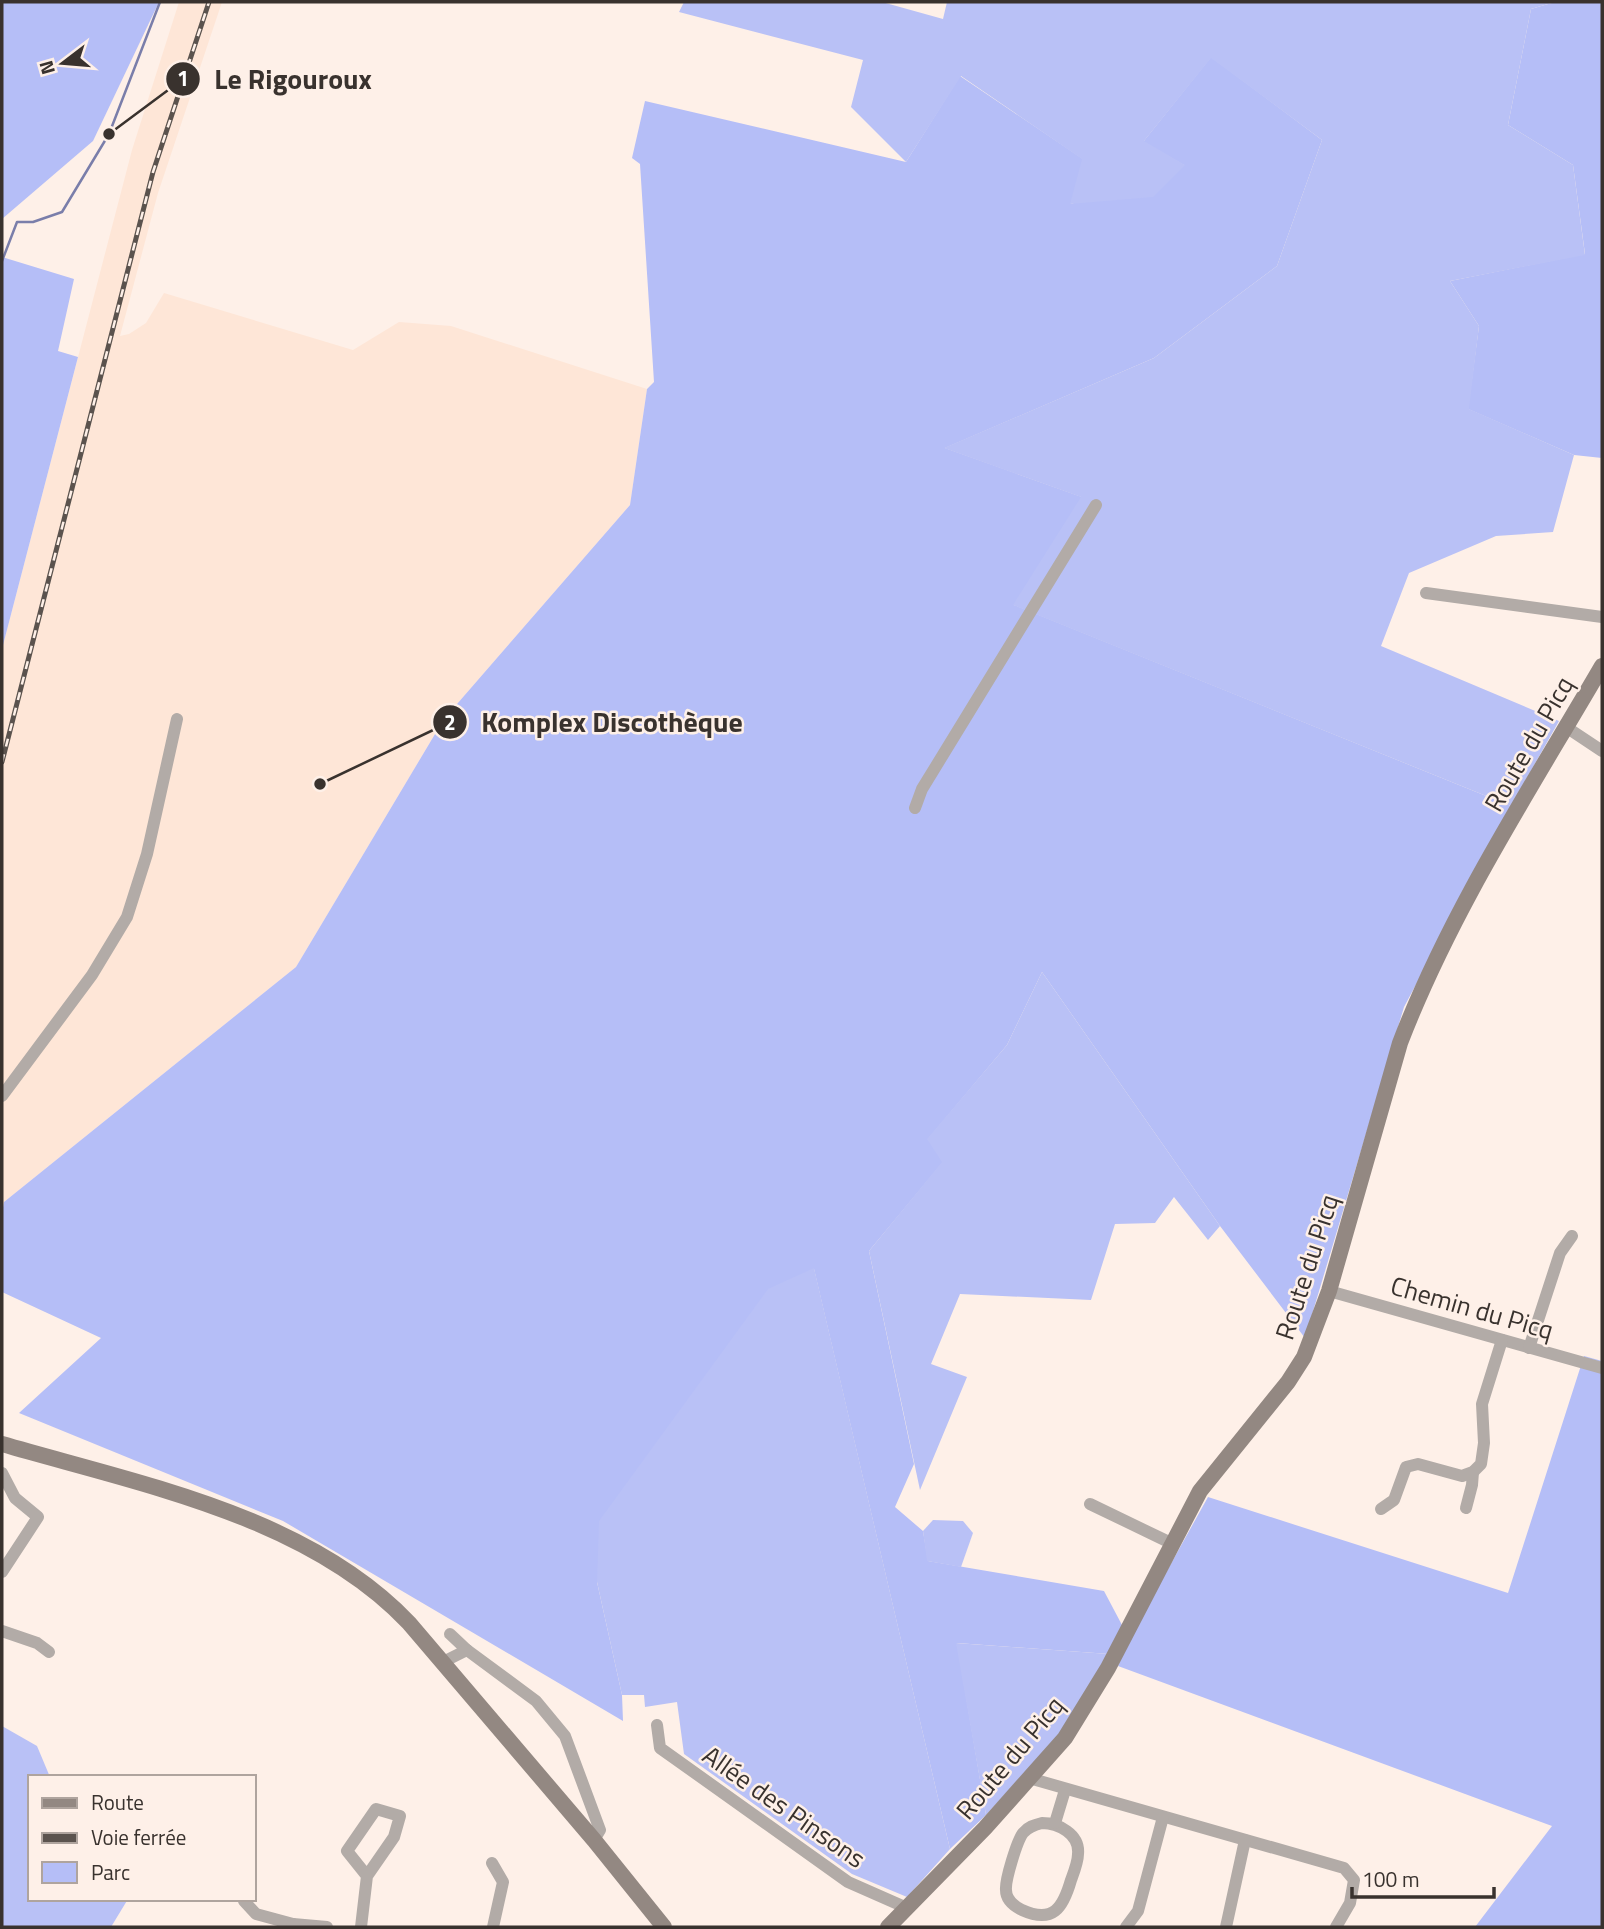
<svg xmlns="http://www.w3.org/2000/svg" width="1604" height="1929" font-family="'Titillium Web',sans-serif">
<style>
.built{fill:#fee6d7}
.green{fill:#b5bef7}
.forest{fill:#b9c1f6}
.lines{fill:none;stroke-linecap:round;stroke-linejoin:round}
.stream{stroke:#7a7eaa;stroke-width:2.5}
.street{stroke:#b2aba7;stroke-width:12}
.secondary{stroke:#938882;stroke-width:16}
.rail-casing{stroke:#5b534e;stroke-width:5}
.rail{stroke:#fef0e8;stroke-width:2.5;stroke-dasharray:8;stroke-linecap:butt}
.labels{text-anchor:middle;stroke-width:5;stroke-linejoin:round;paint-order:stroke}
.street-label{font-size:26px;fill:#39322e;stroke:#fef0e8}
.leader{fill:none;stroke:#39322e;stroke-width:2.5}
.callout-dot{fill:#39322e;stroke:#fef0e8;stroke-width:2.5}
.mark-label{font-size:21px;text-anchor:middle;font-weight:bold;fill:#fff}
.callout-label{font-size:28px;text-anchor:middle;font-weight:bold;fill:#39322e;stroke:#fef0e8;stroke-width:5;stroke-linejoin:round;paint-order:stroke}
</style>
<rect width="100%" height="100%" fill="#fef0e8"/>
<!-- built -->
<polygon class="built" points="179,2 222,2 158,193 120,336 129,334 146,323 164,293 353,350 399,322 451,326 647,389 630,505 444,719 296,967 4,1202 2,1213 2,649 132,150"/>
<!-- green -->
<g class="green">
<polygon points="2,2 159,2 93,141 2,219"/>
<polygon points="1555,2 1602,2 1602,458 1574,455 1468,409 1479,326 1450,281 1585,254 1573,165 1508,125 1531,9"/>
<polygon points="1211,57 1322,140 1277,266 1154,358 945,448 1082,497 1014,605 1511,806 1404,1007 1305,1338 1220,1226 1042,972 1007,1045 928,1139 943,1162 869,1251 914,1464 895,1507 923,1531 928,1561 1104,1591 1122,1625 1109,1654 957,1643 986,1815 950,1849 814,1269 597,1582 622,1695 623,1721 283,1521 19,1413 101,1338 2,1292 2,1213 4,1202 296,967 444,719 630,505 647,389 654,382 640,164 632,158 645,101 906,162 960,76 1083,159 1071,204 1184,165 1143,142"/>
<polygon points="2,257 74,279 58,351 78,357 2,649"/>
<polygon points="1584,1356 1602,1361 1602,1927 1475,1927 1552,1826 1118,1666 1133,1632 1208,1497 1508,1593"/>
</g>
<!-- forest -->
<g class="forest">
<polygon points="684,2 882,2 943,19 947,2 1555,2 1531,9 1508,125 1573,165 1585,255 1450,281 1479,326 1469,409 1574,455 1553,532 1496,536 1409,573 1381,646 1559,721 1511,806 1013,605 1081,497 944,448 1154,358 1277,266 1322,140 1211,58 1144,141 1185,165 1153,197 1070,204 1082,159 961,76 906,162 851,107 863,60 679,12"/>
<polygon points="1042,972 1220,1226 1208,1240 1174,1197 1155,1223 1115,1224 1091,1300 960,1294 931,1364 967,1377 920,1490 869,1251 942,1162 927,1139 1007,1045"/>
<polygon points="814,1268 950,1849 907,1897 852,1874 684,1754 677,1702 645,1707 644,1695 622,1695 597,1582 599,1521 768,1289"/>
<polygon points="933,1520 963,1521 973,1533 961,1567 927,1561 923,1531"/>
<polygon points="956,1643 1109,1654 1062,1731 986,1815"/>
<polygon points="2,1726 37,1746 50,1777 30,1777 30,1899 128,1899 111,1927 2,1927"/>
</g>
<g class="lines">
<!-- stream -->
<polyline class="stream" points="2,261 17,222 33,222 62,212 109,134 160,2"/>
<!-- street -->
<g class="street">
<polyline points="1426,593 1602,617"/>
<polyline points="1566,727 1602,751"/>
<polyline points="915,808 922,789 1096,505"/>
<polyline points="2,1096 92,975 127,917 147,854 177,719"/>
<polyline points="1329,1291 1602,1368"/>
<polyline points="1529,1348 1560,1253 1572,1236"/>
<polyline points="2,1473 15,1498 38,1517 2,1572"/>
<polyline points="1090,1504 1173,1544"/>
<polyline points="1466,1508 1472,1485 1473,1472"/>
<polyline points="1381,1509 1394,1500 1406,1467 1418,1464 1462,1476 1473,1472 1481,1464 1484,1443 1482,1404 1502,1340"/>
<polyline points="2,1631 37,1643 49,1652"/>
<polyline points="450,1634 467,1650 536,1701 565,1736 600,1830 594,1840"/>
<polyline points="443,1662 467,1650"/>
<polyline points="657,1725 660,1748 848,1882 907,1908"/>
<polyline points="1029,1778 1344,1868 1354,1880 1350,1903 1336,1927"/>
<path d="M1042,1823C1058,1823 1080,1834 1078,1854C1078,1862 1074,1872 1071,1880C1063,1908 1053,1924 1022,1910C1014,1906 1006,1900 1006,1890C1005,1880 1017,1841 1023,1833C1028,1827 1034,1825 1042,1823Z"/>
<polyline points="1055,1823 1065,1790"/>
<polyline points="492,1863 503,1882 493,1927"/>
<polyline points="244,1901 256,1914 293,1924"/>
<polyline points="292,1927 293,1924 327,1927"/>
<polyline points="361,1927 367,1876 394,1837 400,1816 376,1809 347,1851 367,1876"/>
<polyline points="1126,1927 1138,1911 1163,1817"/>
<polyline points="1226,1927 1245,1840"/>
</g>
<!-- secondary -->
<g class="secondary">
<path d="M2,1444C139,1484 308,1516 409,1623L594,1840L664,1927"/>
<path d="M888,1927L985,1828L1065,1738L1108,1668L1200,1491L1288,1382L1304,1357L1329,1291L1400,1043C1451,910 1531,788 1602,666"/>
</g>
<defs>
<polyline id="rail" points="2,762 153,172 209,2"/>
</defs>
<!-- rail casing -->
<use href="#rail" class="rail-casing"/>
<!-- rail -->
<use href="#rail" class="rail"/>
</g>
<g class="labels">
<!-- street labels -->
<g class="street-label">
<text transform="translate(1529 744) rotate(-60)" y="9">Route du Picq</text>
<text transform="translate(1307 1267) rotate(-72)" y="9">Route du Picq</text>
<text transform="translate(1472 1308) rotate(16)" y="9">Chemin du Picq</text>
<text transform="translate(1010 1758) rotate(-50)" y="9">Route du Picq</text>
<text transform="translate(784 1807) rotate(35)" y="9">Allée des Pinsons</text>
</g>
</g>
<!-- callouts -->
<path class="leader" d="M109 134L183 79M320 784L450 722"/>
<g class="callout-dot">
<circle cx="109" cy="134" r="7"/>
<circle cx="320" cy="784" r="7"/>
<circle cx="183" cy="79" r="18"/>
<circle cx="450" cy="722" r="18"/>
</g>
<g class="mark-label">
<text x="183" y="86">1</text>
<text x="450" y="730">2</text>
</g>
<g class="callout-label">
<text x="293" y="89">Le Rigouroux</text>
<text x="612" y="732">Komplex Discothèque</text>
</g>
<!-- border -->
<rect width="1604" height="1929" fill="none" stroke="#39322e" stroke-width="7"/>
<!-- legend -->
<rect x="28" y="1775" width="228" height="126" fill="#fef0e8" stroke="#afa49e" stroke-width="2"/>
<rect x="42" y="1798" width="35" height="10" fill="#938882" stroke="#afa49e" stroke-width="2"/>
<text x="91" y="1810" font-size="21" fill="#39322e">Route</text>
<rect x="42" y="1833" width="35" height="10" fill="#5b534e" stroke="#afa49e" stroke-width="2"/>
<text x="91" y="1845" font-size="21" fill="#39322e">Voie ferrée</text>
<rect x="42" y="1862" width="35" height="21" fill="#b5bef7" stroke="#afa49e" stroke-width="2"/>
<text x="91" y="1880" font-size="21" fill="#39322e">Parc</text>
<!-- north arrow -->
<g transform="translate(63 63) rotate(254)" stroke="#fef0e8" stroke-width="5" paint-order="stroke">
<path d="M0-5L12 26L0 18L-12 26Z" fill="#39322e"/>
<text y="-10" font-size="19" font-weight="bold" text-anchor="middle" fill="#39322e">N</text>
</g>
<!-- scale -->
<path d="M1352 1887v10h142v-10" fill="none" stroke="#39322e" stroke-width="3.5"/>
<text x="1362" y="1887" font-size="21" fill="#39322e" stroke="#fef0e8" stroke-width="5" paint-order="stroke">100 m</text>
</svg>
